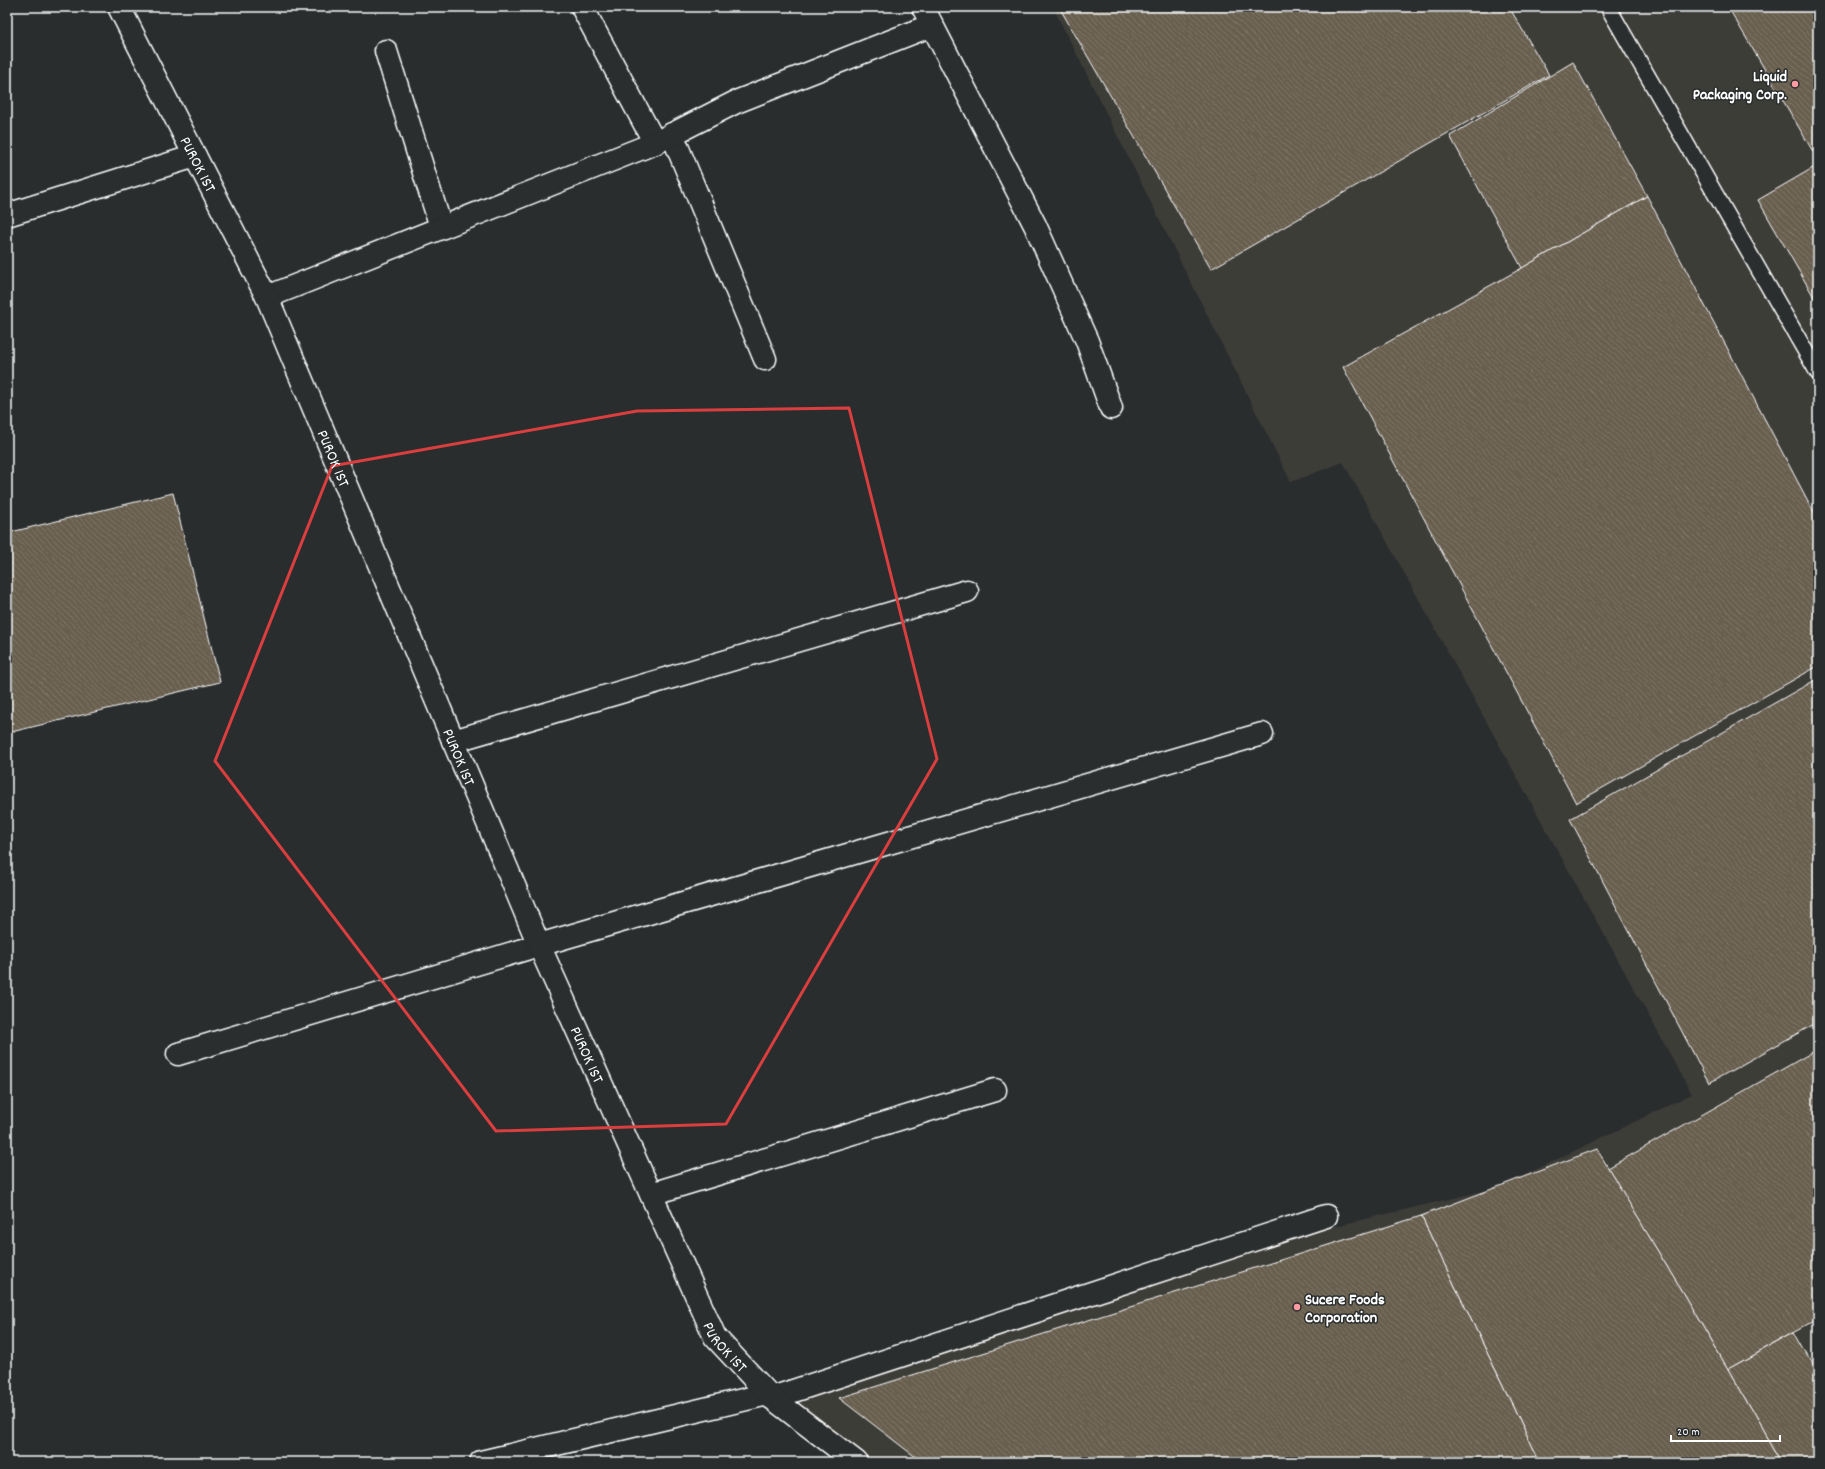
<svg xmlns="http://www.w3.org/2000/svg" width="1825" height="1469" font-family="Dekko,sans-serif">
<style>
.built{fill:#3d3c38}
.building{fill:url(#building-back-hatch);stroke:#fff}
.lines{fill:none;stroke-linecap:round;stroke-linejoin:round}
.service-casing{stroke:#fff;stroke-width:18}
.minor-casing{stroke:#fff;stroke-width:25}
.tertiary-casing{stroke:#fff;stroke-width:25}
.service{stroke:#2a2d2e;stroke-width:15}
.minor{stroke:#2a2d2e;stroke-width:22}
.tertiary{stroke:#2a2d2e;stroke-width:22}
.marked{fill:none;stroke:#da3e3e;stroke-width:3;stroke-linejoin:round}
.poi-dot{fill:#ff9aa2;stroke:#2a2d2e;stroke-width:1.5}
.labels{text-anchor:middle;stroke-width:3;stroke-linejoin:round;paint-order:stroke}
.poi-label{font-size:16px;font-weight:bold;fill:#fff;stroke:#2a2d2e;text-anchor:end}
.street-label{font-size:16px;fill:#fff;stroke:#2a2d2e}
</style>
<defs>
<pattern id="building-back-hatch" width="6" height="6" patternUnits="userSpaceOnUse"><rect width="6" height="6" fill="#685e4f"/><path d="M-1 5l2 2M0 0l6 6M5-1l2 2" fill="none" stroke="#7f7669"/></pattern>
</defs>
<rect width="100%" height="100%" fill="#2a2d2e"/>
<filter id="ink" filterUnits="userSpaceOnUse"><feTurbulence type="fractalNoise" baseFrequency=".025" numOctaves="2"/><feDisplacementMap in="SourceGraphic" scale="8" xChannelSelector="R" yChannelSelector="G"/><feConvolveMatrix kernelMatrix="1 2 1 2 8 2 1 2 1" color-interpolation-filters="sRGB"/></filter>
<g filter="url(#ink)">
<!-- built -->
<polygon class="built" points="1053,7 1818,7 1818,1462 870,1462 782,1398 1261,1244 1500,1187 1692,1094 1343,462 1291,482"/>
<!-- building -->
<g class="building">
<polygon points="1059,7 1509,7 1549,75 1211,269"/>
<polygon points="1728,7 1818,7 1818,160"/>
<polygon points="1573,62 1647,196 1522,268 1450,136"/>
<polygon points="1818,165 1818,304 1758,200"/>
<polygon points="1647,196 1818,520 1818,666 1576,803 1343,367 1522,268"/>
<polygon points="173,493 220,682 7,733 7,533"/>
<polygon points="1817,679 1818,1022 1709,1083 1570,819"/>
<polygon points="1818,1049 1818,1319 1728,1369 1608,1168"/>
<polygon points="1597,1149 1728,1369 1782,1462 1540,1462 1421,1216"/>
<polygon points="1421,1216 1540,1462 922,1462 839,1398"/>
<polygon points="1795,1332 1818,1373 1818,1462 1782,1462 1728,1369"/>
</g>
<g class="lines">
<defs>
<polyline id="service" points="1608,7 1818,373"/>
<g id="minor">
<polyline points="582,7 655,143"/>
<polyline points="923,7 932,25"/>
<polyline points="386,51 441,227"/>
<polyline points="672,134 765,359"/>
<polyline points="7,215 195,156"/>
<polyline points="267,297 655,143 736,102 932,25 1035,225 1087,341 1111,408"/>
<polyline points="453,741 967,591"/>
<polyline points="178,1054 539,945 1262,734"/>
<polyline points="651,1194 995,1090"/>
<polyline points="772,1398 1326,1216"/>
<polyline points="481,1462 768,1394"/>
</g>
<g id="tertiary">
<path id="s1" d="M119,7L267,297L539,945L715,1337L772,1398L856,1462"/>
</g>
</defs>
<!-- service casing -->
<use href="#service" class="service-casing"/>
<!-- minor casing -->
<use href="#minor" class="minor-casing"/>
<!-- tertiary casing -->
<use href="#tertiary" class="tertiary-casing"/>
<!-- service -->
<use href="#service" class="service"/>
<!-- minor -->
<use href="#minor" class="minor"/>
<!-- tertiary -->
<use href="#tertiary" class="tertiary"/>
</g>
</g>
<!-- marked area -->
<path class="marked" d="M849,408L937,759L726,1124L496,1131L215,761L332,466L637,411Z"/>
<!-- markers -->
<g class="poi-dot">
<circle cx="1795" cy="84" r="4"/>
<circle cx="1297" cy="1307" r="4"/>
</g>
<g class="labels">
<!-- poi labels -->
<g class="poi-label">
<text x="1787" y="81">Liquid<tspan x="1787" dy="18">Packaging Corp.</tspan></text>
<text x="1305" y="1304" text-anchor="start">Sucere Foods<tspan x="1305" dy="18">Corporation</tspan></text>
</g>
<!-- street labels -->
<g class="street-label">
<text dy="6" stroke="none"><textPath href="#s1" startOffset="176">PUROK 1ST</textPath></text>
<text dy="6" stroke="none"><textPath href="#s1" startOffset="500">PUROK 1ST</textPath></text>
<text dy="6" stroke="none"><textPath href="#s1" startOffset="824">PUROK 1ST</textPath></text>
<text dy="6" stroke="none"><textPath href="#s1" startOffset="1148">PUROK 1ST</textPath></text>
<text dy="6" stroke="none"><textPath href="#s1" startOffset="1472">PUROK 1ST</textPath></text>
</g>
</g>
<!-- margin -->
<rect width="1825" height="1469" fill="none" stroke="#2a2d2e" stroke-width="24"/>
<rect x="12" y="12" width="1801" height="1445" fill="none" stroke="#fff" stroke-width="1.5" filter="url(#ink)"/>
<!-- scale -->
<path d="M1671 1435v6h109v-6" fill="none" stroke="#ffffff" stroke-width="2"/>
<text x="1677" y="1435" font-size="12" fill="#ffffff" stroke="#2a2d2e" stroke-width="3" paint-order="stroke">20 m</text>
</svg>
